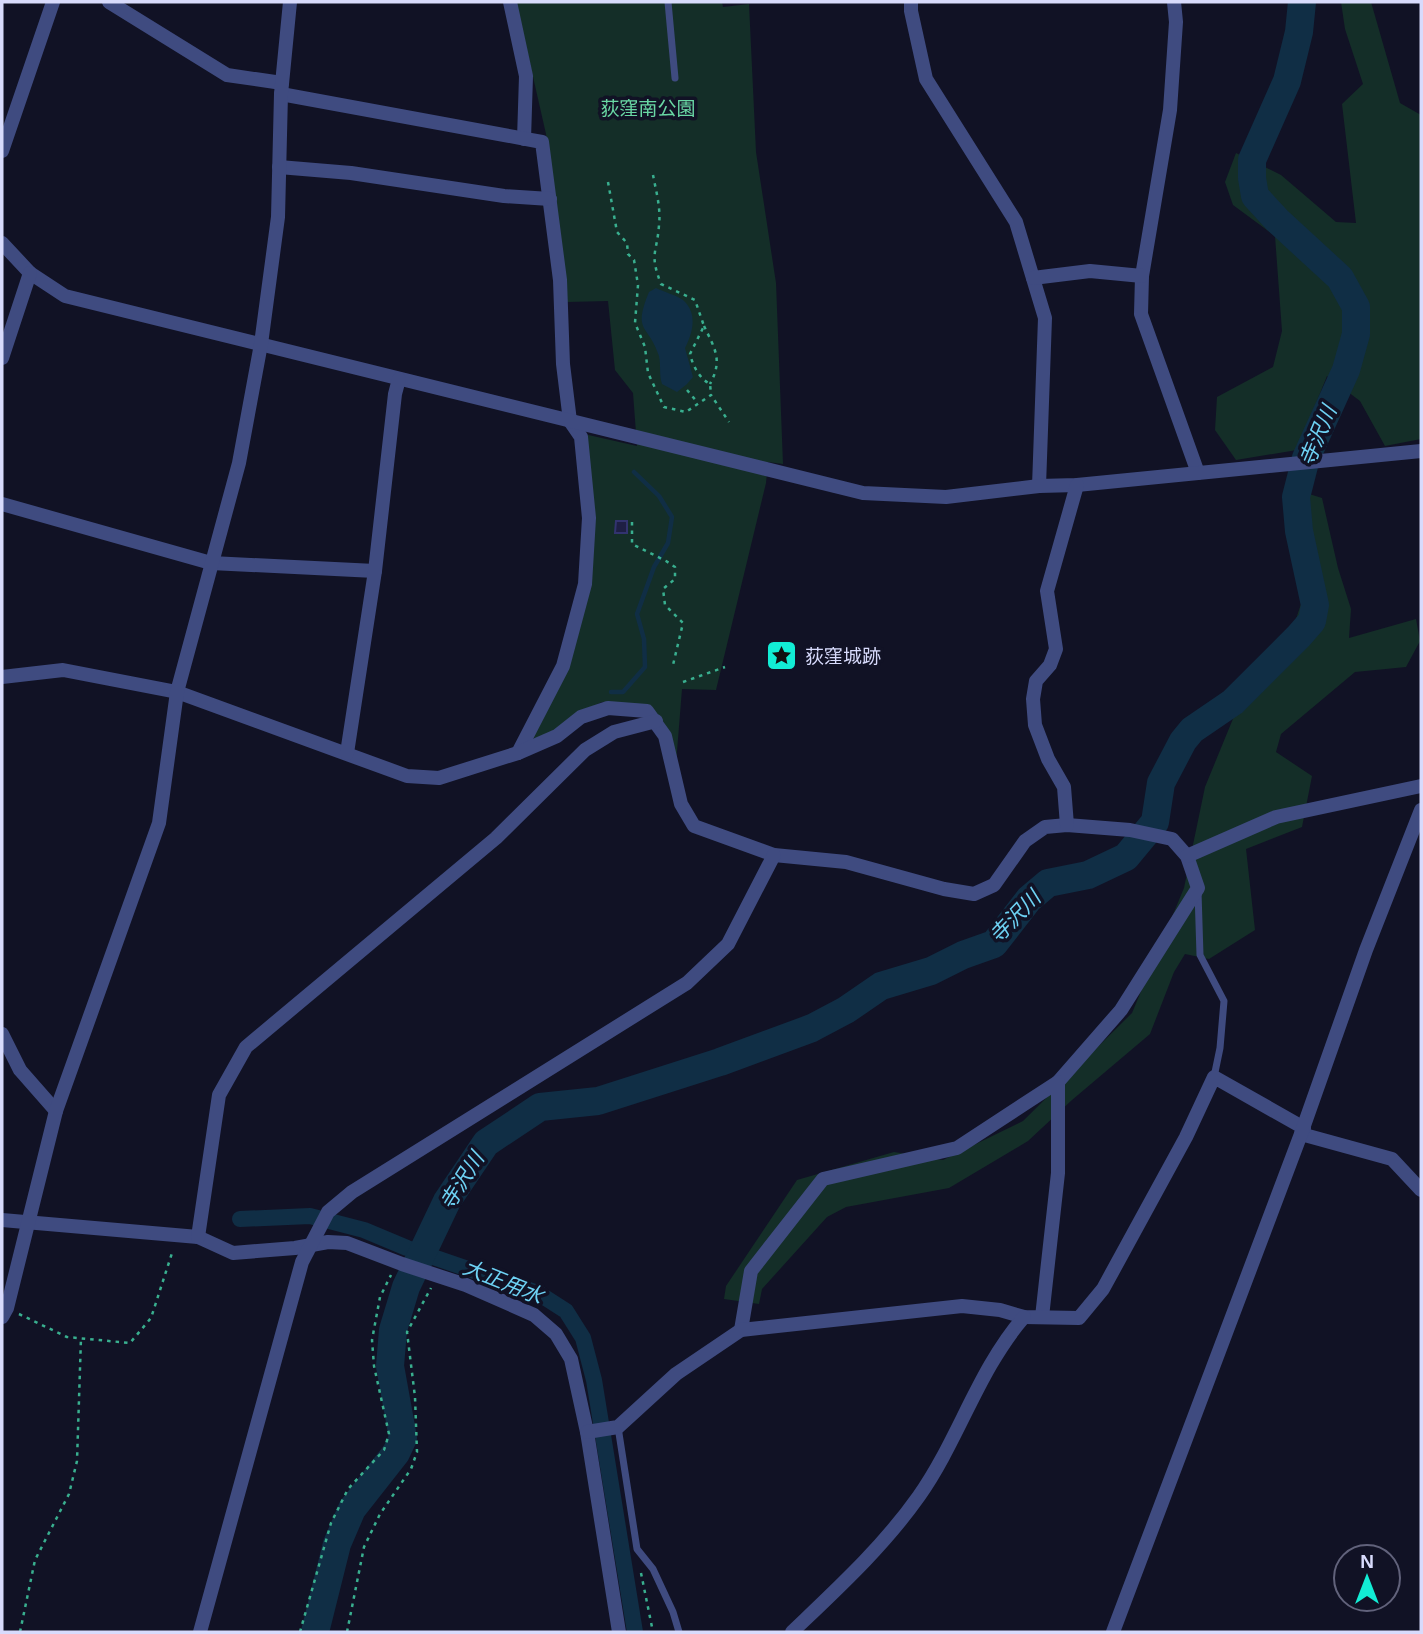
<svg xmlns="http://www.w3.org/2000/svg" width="1423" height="1634" font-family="Helvetica,'Noto Sans JP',sans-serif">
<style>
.green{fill:#142e28}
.water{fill:#102e45}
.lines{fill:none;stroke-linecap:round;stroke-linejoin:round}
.stream{stroke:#102e45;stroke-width:4.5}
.canal{stroke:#102e45;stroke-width:16}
.river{stroke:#102e45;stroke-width:28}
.building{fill:#1e1f44;stroke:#32336f;stroke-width:2}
.path{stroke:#39af8f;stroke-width:2.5;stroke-dasharray:3.5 5;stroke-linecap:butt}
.service{stroke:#3f4b80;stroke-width:7}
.minor{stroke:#3f4b80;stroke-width:14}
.labels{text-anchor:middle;stroke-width:7;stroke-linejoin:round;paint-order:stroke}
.park-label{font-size:19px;fill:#69d7a4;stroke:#111225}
.poi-label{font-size:19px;fill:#d8dbfc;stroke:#111225;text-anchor:start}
.water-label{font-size:21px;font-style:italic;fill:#6ed2f4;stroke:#111225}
</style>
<rect width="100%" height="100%" fill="#111225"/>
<!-- green -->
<g class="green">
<polygon points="516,2 722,2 723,7 749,4 756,152 776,283 783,464 768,462 766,483 716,690 682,689 676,764 651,707 602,702 573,716 554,733 533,739 531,735 591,581 584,434 637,446 633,393 615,370 608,301 567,302 546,134"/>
<polygon points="1341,2 1371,2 1400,103 1421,115 1421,439 1385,446 1360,401 1327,376 1297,450 1236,460 1215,430 1217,397 1273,367 1282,331 1275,236 1233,205 1225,182 1236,153 1281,175 1336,222 1356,223 1342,104 1363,84 1345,29"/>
<polygon points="1306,493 1322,498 1338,568 1351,609 1349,638 1416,619 1420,641 1406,667 1355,672 1281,734 1276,752 1312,776 1302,827 1246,849 1255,930 1209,959 1185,954 1174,972 1150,1034 1072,1100 1028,1141 949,1188 846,1207 827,1217 762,1289 759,1304 724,1299 726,1286 797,1180 894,1152 943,1160 1023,1121 1132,1013 1184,888 1205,787 1237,709 1290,637 1305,592 1295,538"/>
</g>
<!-- water -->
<path class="water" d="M656,288C664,292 676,295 683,300C698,313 693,333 685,348L693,377L687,384L677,392L662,384C659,375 661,365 659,356C649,324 632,333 649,292Z"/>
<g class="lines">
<!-- stream -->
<polyline class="stream" points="611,692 623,692 645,667 644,639 637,614 654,567 668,543 672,517 659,496 634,472"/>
<!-- canal -->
<polyline class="canal" points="240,1219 310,1216 364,1230 407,1248 538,1293 566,1311 583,1338 594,1380 635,1632"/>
<!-- river -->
<polyline class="river" points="315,1632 337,1544 352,1509 396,1453 403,1438 390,1366 393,1330 406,1287 447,1201 486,1143 540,1107 598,1101 720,1062 812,1028 846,1010 881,986 931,971 963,955 994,944 1029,899 1048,883 1088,875 1126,857 1155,822 1161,783 1183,741 1192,730 1233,702 1299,636 1312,621 1315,605 1299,531 1296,497 1306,458 1346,370 1356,334 1356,307 1340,278 1277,220 1255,196 1252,178 1252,160 1287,81 1299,32 1302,2"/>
</g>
<!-- building -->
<polygon class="building" points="616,521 627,521 627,533 615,533"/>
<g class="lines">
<!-- path -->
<g class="path">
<path d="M653,175C656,191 661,208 659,225C657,254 649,253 661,284L695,300L704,326L690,354C693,366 699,378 710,384L711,394"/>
<polyline points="608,182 617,232 627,243 628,254 634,260 638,285 635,323 645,347 648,373 664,407 686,412 711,395 729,422"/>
<path d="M704,326C715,349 723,360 710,384"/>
<polyline points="687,390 698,403"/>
<polyline points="632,522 632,544 666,561 675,567 675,579 663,589 665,605 683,623 673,665"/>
<polyline points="683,682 725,667"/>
<polyline points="19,1314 67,1337 130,1343 151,1318 173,1250"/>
<polyline points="641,1573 653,1632"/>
<polyline points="20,1632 35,1560 69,1494 77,1461 81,1338"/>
<polyline points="300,1632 331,1523 348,1489 384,1450 389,1434 374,1366 372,1340 380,1297 391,1275"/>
<polyline points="347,1632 364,1547 380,1514 411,1469 417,1452 415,1397 407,1332 431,1288"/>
</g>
<!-- service -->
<g class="service">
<polyline points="668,2 675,78"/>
<polyline points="1198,892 1200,955 1224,1001 1220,1048 1214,1077"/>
<polyline points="618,1427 637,1549 653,1569 673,1612 679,1632"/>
</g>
<!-- minor -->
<g class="minor">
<polyline points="109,2 227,75 282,83"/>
<polyline points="510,2 526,76 524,139"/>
<polyline points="911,2 911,11 926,79 1016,222 1045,318 1039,486"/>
<polyline points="1174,2 1176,22 1170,110 1142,276 1141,314 1198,473"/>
<polyline points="281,94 542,142 560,280 563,364 570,421 581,437 589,518 585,584 563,666 518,753"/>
<polyline points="2,151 53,2"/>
<polyline points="279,167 351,173 504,196 550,199"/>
<polyline points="2,243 30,273 65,296 863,493 946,497 1039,486 1077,485 1421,451"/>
<polyline points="1033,278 1090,271 1142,276"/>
<polyline points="2,358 30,273"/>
<polyline points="2,504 211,563 375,571"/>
<polyline points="2,677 63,670 177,692 407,776 439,778 518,753 557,736 581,717 608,708 647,711 665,736 681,804 694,826 774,855 846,862 944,889 974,894 994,885 1025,841 1045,827 1067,825 1130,830 1172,839 1187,856 1198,888 1121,1010 1058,1082 957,1148 823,1179 751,1271 741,1330"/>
<polyline points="347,753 375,571 395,394 399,379"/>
<polyline points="1067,825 1064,787 1048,759 1035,725 1033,699 1036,681 1050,665 1056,649 1047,591 1077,485"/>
<polyline points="1187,856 1276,817 1421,786"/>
<polyline points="2,1034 20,1070 56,1111"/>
<polyline points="1301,1134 1392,1159 1421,1190"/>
<polyline points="2,1220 198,1237 233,1253 295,1248 328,1242 347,1243 402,1264 466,1285 534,1315 556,1334 571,1359 587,1432 619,1632"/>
<polyline points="198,1237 219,1095 246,1047 496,838 585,750 614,732 656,721"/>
<polyline points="2,1317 7,1308 56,1111 159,823 177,692 239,463 261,344 278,217 281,94 290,2"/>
<polyline points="1042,1317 1058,1173 1058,1082"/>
<polyline points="587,1432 618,1427 676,1374 741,1330 962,1306 1000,1310 1024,1317 1079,1318 1103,1289 1186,1137 1214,1077 1304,1128"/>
<polyline points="200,1632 302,1262 328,1212 352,1192 687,983 728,944 774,855"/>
<path d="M792,1632C837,1589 883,1547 919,1496C959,1439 978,1370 1024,1317"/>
<polyline points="1113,1632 1301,1134 1366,950 1421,810"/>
</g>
</g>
<!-- icons -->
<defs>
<symbol id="sight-square" viewBox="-11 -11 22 22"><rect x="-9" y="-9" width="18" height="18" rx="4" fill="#12edd5" stroke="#111225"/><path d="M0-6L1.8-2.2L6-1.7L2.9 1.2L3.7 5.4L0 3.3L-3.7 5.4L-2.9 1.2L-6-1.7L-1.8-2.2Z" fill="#111"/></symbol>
</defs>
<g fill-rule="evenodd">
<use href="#sight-square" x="764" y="638" width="35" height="35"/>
</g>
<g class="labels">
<!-- park labels -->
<g class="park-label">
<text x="648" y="115">荻窪南公園</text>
</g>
<!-- poi labels -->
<g class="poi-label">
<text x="805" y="663">荻窪城跡</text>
</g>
<!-- water labels -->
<g class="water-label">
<text transform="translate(1318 436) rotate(-67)" y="7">寺沢川</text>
<text transform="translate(1015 917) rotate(-46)" y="7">寺沢川</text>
<text transform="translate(462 1181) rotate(-58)" y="7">寺沢川</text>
<text transform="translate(503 1282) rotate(22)" y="7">大正用水</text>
</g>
</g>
<!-- border -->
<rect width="1423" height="1634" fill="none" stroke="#d8dbfc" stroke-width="7"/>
<!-- north arrow -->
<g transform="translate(1367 1578)"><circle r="33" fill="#111225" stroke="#61627b" stroke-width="2"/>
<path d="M0-5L12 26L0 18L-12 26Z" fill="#12edd5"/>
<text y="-10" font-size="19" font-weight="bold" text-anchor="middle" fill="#d8dbfc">N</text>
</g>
</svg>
